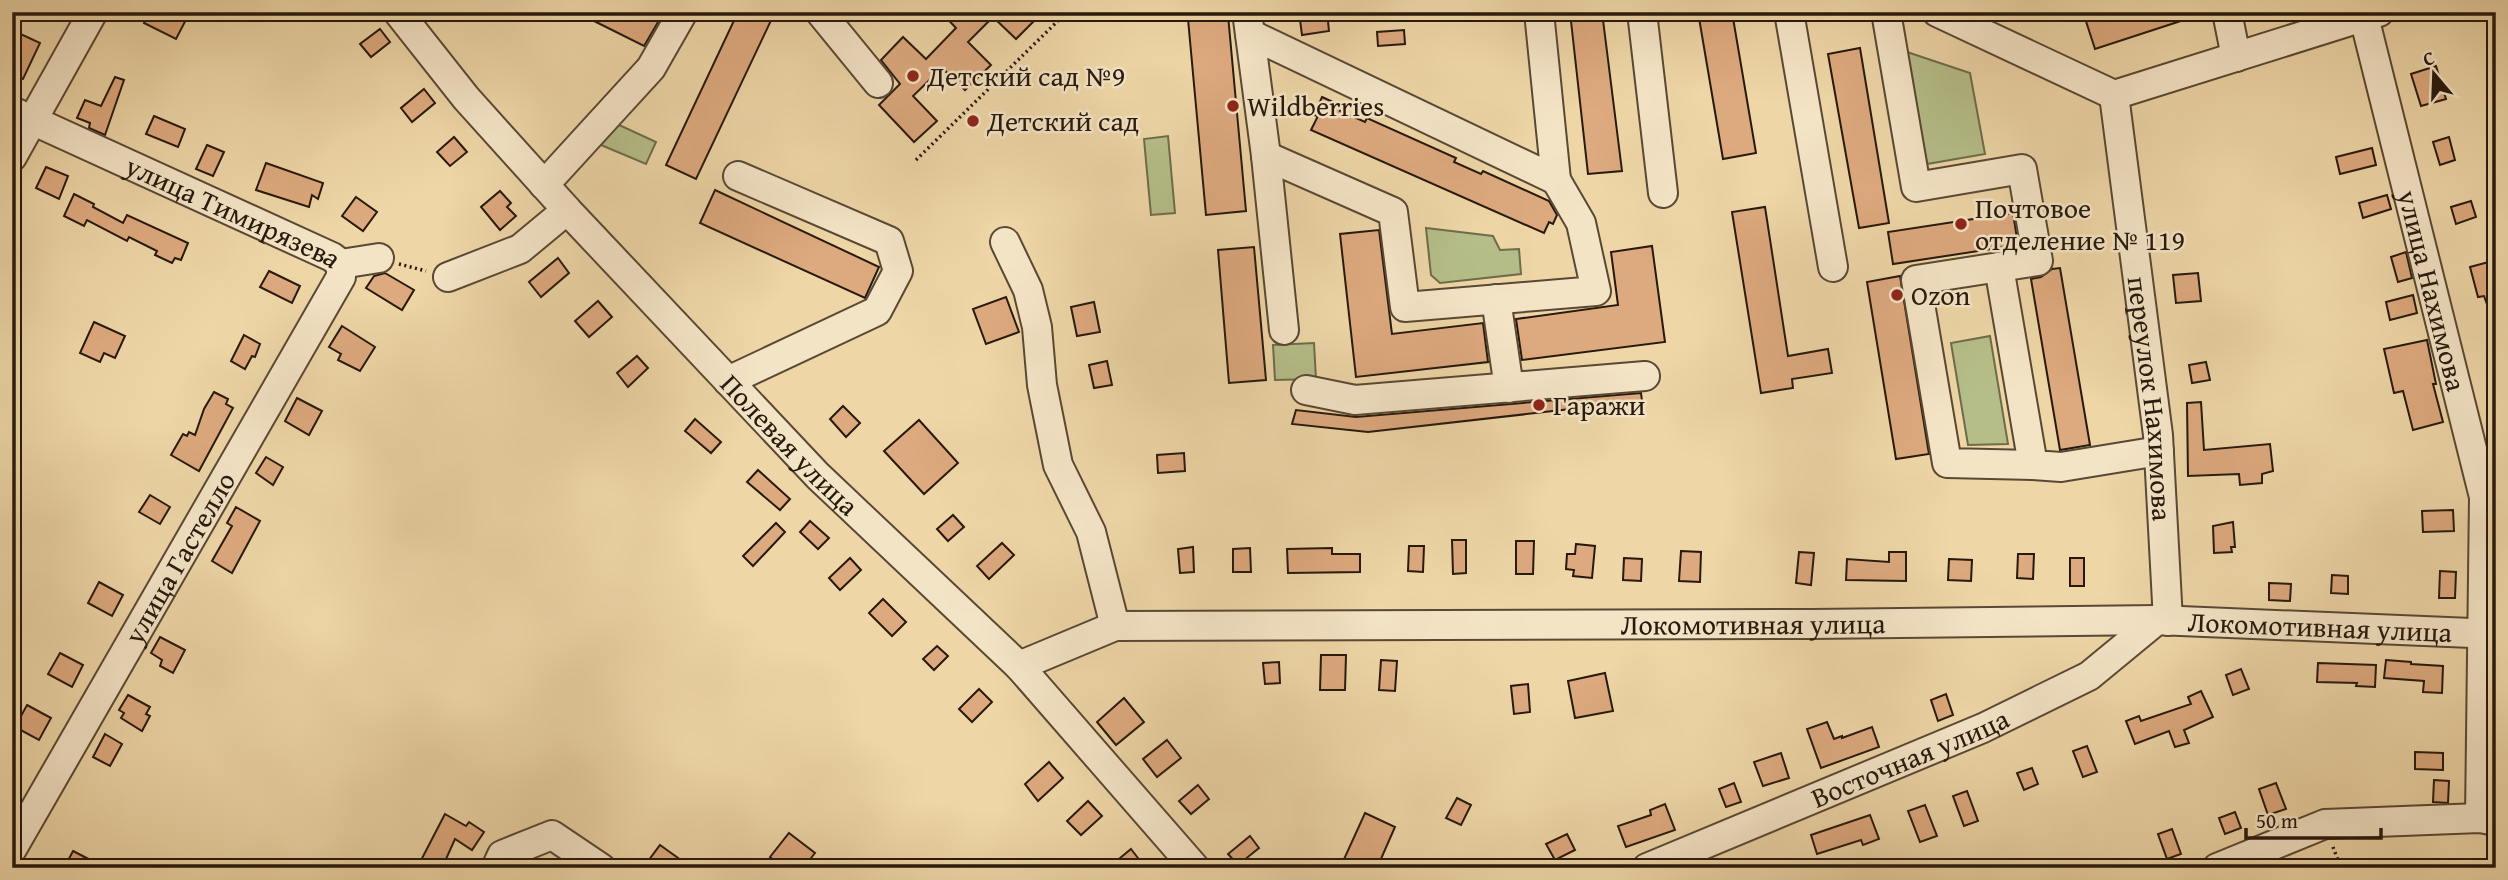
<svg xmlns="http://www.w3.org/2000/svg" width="2508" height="880" font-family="'Gentium Book Plus',serif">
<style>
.green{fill:#b5be89;stroke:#6e6c4b;stroke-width:2}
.building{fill:#dda97e;stroke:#27190d;stroke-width:2}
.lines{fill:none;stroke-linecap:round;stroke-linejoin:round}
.minor-casing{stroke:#594834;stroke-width:32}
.path{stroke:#27190d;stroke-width:3.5;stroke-dasharray:2 3.5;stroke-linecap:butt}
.minor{stroke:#f4e4c6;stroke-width:28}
.poi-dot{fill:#8f2418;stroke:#f4e4c6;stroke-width:2.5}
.labels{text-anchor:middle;stroke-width:5;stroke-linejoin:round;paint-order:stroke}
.poi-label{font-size:28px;fill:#27190d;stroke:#f4e4c6;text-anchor:start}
.street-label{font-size:28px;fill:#27190d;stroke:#f4e4c6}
</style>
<rect width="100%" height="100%" fill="#eed6a7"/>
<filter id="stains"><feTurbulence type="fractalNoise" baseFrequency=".00286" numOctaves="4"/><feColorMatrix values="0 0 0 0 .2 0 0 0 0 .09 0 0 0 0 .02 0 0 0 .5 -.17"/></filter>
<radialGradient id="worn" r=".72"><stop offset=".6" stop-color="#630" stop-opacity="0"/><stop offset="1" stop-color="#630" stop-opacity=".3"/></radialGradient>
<!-- green -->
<g class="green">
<polygon points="1907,52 1970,73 1985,154 1927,164"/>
<polygon points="617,124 656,142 646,164 601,145"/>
<polygon points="1168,136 1175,213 1151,215 1144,139"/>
<polygon points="1426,228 1493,236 1500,250 1519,249 1521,274 1440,283 1431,275"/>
<polygon points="1990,336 2008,444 1968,445 1951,343"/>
<polygon points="1314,343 1316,379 1275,380 1273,345"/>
</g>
<!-- building -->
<g class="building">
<polygon points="149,12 190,12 176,39 144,23"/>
<polygon points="576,12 651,12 661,17 644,46"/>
<polygon points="738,12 775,12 696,179 666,165"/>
<polygon points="941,12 1043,12 1016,39 993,17 968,42 991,65 965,90 942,68 913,96 937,121 914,142 879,105 900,84 881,60 903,37 926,59 956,28"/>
<polygon points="1299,12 1327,12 1329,31 1302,35"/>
<polygon points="1570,12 1602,12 1622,171 1588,174"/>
<polygon points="1698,12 1732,12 1756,153 1723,159"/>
<polygon points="2083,12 2198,12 2199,15 2095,49"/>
<polygon points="1228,15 1246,211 1206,215 1188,19"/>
<polygon points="380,29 390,42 371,57 360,44"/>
<polygon points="12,30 40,43 23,79 12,74"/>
<polygon points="1404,30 1405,44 1378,46 1377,32"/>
<polygon points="1860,48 1889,223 1859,228 1828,54"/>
<polygon points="2436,66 2446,99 2421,106 2411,74"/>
<polygon points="115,77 124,80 105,135 89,128 90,123 77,118 85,100 101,106"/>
<polygon points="424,89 435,103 412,122 401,108"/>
<polygon points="1322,97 1342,106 1340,111 1365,122 1367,118 1456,158 1454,162 1481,174 1483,171 1549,201 1557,215 1553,224 1549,222 1544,233 1311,130 1318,116 1314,115"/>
<polygon points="154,116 185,129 178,147 146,134"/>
<polygon points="454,137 467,152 450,166 437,152"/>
<polygon points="2449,137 2455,160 2440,165 2433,142"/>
<polygon points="207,145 224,152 213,176 196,169"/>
<polygon points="2372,148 2376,165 2340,174 2336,157"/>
<polygon points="266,163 323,183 318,199 312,195 309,207 256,190"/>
<polygon points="46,167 68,176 59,199 36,188"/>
<polygon points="715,190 879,267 865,298 700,223"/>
<polygon points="500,191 511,203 507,207 516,216 500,230 481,207"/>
<polygon points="74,194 94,204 93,207 123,223 127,215 188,243 181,260 175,258 172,263 155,255 157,251 129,237 127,241 87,220 84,226 64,216"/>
<polygon points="2387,195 2391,209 2363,218 2359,203"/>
<polygon points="356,197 377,212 363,231 342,216"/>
<polygon points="2471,201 2476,217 2456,224 2451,207"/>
<polygon points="1765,207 1788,356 1828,349 1832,373 1792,379 1793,388 1761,393 1732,212"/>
<polygon points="2013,213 2018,245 1893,264 1888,232"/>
<polygon points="1379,230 1392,334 1483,323 1488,362 1356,377 1340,234"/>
<polygon points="1652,246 1665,342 1522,360 1516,319 1618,305 1611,252"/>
<polygon points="1254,247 1266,380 1229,383 1218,250"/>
<polygon points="2406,252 2412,278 2398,282 2391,257"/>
<polygon points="558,258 569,273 541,297 529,282"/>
<polygon points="2496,260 2496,321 2493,321 2484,296 2478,297 2470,267"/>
<polygon points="2060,268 2090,445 2060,450 2031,279 2041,277 2052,269"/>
<polygon points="269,271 300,286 292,303 260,287"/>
<polygon points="385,273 414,290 402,310 366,288 374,276"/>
<polygon points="2198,273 2201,301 2176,303 2173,275"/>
<polygon points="1900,276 1929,454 1896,459 1867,282"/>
<polygon points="2413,295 2417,313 2390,320 2386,302"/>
<polygon points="1006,297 1019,332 986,344 973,309"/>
<polygon points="598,301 612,317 589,337 575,321"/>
<polygon points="1094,302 1100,332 1077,336 1071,307"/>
<polygon points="94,322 125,336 115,358 104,353 100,362 80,353"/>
<polygon points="342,326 375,347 360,371 338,360 341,354 329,347"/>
<polygon points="244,335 260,344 255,357 252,356 245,369 231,361"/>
<polygon points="2427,340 2436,384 2433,384 2443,422 2413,430 2403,391 2394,393 2384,349"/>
<polygon points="637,356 648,368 628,387 617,373"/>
<polygon points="1107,361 1112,385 1094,388 1089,365"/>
<polygon points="2206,362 2210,380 2192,383 2189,365"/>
<polygon points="214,392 228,399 226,404 233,408 199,471 171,455 183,434 187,436 189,432 195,435 204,409"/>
<polygon points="1641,393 1642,401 1368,432 1292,424 1296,410 1356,417"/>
<polygon points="297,398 322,411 309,435 285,421"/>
<polygon points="2201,402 2204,450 2270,444 2273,471 2262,474 2262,483 2240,485 2239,474 2188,476 2187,403"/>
<polygon points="843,406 860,423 846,437 830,419"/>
<polygon points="695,419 721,442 711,453 685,431"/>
<polygon points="919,420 958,463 924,494 884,451"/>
<polygon points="1184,453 1185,471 1158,473 1157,455"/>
<polygon points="266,457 283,467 273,485 256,473"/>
<polygon points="758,470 790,499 780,510 747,482"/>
<polygon points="150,495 170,507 160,524 139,512"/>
<polygon points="236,507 260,521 232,573 212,561 232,526 227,523"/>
<polygon points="2453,510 2454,531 2423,532 2422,511"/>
<polygon points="953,515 964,527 948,541 937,529"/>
<polygon points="810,521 829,538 818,549 800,532"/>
<polygon points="2233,522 2235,547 2231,547 2232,552 2214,553 2213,526"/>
<polygon points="776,523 785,532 753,566 743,556"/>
<polygon points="1452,540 1466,540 1466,573 1453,574"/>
<polygon points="1516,541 1534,541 1533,574 1516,574"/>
<polygon points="1002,543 1014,555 989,579 977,566"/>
<polygon points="1576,544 1595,546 1592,578 1573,576 1574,570 1566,569 1567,554 1575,554"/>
<polygon points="1409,546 1424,546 1423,572 1408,571"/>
<polygon points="1193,547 1194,572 1180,573 1178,549"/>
<polygon points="1250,548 1251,572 1233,572 1233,549"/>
<polygon points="1332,548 1332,554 1360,554 1360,572 1288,573 1287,549"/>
<polygon points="1681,551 1701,552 1700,582 1679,581"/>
<polygon points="1799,552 1814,553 1811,585 1796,583"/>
<polygon points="1889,552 1906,552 1906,581 1846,580 1847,559 1889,562"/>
<polygon points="2018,554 2034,554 2033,579 2017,578"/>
<polygon points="850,558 861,570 840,590 829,578"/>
<polygon points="1624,558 1642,559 1641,581 1623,580"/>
<rect x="2070" y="558" width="14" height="28"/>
<polygon points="1949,559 1972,560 1971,581 1948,580"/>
<polygon points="2440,571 2456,572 2455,598 2439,598"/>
<polygon points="2332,575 2348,576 2348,594 2331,593"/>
<polygon points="99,582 123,595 112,616 88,603"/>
<polygon points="2269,583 2291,584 2290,601 2269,600"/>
<polygon points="883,599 906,622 892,636 869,613"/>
<polygon points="160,637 185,650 173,673 160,666 162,660 151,653"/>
<polygon points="937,646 948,656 934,670 923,659"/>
<polygon points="60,653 83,665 72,687 48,674"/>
<polygon points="1321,655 1346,655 1345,690 1320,690"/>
<polygon points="1381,660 1397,661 1395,691 1379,690"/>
<polygon points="2386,660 2411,662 2411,664 2443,666 2442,693 2423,692 2424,681 2384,678"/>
<polygon points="1279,662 1280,683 1265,684 1263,663"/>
<polygon points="2318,663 2376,665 2375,687 2356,686 2357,683 2317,682"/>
<polygon points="2241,669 2249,689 2233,695 2226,675"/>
<polygon points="1605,673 1613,711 1575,718 1568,681"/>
<polygon points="1528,684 1530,712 1514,714 1511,686"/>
<polygon points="979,689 992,702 972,722 959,709"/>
<polygon points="2201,691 2213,717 2184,730 2189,743 2175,747 2169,731 2135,744 2126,721 2139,716 2141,721 2191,704 2188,697"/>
<polygon points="1946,694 1953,715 1938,721 1931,700"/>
<polygon points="128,695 150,707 146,714 150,716 142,731 121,718 124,713 119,710"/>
<polygon points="1124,698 1144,722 1116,745 1097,722"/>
<polygon points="27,705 51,718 39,740 15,727"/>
<polygon points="1827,722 1834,739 1842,736 1842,738 1872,727 1879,747 1821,768 1807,729"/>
<polygon points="105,734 122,744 110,766 93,757"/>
<polygon points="1167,740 1181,758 1157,777 1143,759"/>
<polygon points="2087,746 2097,772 2083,777 2073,751"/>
<polygon points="2415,752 2443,753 2443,770 2415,769"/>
<polygon points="1781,753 1789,778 1763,786 1754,762"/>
<polygon points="1049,762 1063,778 1038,801 1025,784"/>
<polygon points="2032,768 2038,784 2024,790 2017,773"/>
<polygon points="2434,780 2449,781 2448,803 2433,802"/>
<polygon points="1734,783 1741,802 1726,807 1719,789"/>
<polygon points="2276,783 2286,809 2268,815 2259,789"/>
<polygon points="1198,785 1209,799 1191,814 1179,801"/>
<polygon points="1967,791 1978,821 1964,826 1953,796"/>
<polygon points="1457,798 1471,805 1461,825 1446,818"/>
<polygon points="1088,801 1102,816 1081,835 1067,821"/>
<polygon points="1665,804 1675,830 1626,847 1618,826 1651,815 1650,810"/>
<polygon points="1925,805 1937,836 1920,842 1908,811"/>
<polygon points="2235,812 2241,828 2225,834 2219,818"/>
<polygon points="1365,813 1395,827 1377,868 1340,868"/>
<polygon points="445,814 466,826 469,822 484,832 472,850 455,839 442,868 417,868"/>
<polygon points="1870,815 1879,839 1863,845 1861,840 1817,854 1811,835"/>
<polygon points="2172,829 2181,854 2167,859 2158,834"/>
<polygon points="789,833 815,853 803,868 783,868 770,857"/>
<polygon points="1567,834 1575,850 1555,860 1546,844"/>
<polygon points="1250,836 1259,848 1238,865 1228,854"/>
<polygon points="660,845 692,868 643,868"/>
<polygon points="1131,849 1141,862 1134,868 1108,868"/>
<polygon points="73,851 106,868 64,868"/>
</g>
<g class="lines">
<defs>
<g id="minor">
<path id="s1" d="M398,12L466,98L567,210L818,476L1019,666L1195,868"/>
<polyline points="820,12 878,83"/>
<polyline points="1247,12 1266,156 1284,330"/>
<polyline points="1642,12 1663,193"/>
<polyline points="1789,12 1833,267"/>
<polyline points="1886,12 1916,187 2022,169 2038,261 1916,280 1947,463 2033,465"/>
<polyline points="1937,12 2114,95"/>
<polyline points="2227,12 2236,57"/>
<path id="s2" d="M2364,17L2484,497L2480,818"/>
<polyline points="1250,34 1556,180 1539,12"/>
<path id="s3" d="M2114,95L2158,435L2168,621"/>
<polyline points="2114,95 2379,12"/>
<path id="s4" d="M12,111L332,257L341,264L379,258"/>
<polyline points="1266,156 1393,212 1405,307 1596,291 1581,223 1556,180"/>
<polyline points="12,157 93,12"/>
<polyline points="544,185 651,68 683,12"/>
<polyline points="1005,242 1028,290 1037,327 1042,385 1058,465 1091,532 1115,626"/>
<polyline points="1999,267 2033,465 2061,467 2159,451"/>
<polyline points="448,277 520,249 567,210"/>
<polyline points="1496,299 1509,388"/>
<polyline points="728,381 877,311 898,271 889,241 738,176"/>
<polyline points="1306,390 1355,400 1645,376"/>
<path id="s5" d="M1019,666L1115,626L1812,624L2157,620L2496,634"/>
<path id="s6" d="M12,849L341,277V264"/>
<polyline points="496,868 502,855 552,835 601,868"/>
<path id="s7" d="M1647,868L1983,728L2089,676L2157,620"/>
<polyline points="2217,868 2325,824 2480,818 2496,821"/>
</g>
</defs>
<!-- minor casing -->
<use href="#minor" class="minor-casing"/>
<!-- path -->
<g class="path">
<polyline points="916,160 1067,12"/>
<polyline points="399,264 426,271"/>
<polyline points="2333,847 2341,868"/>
</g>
<!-- minor -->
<use href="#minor" class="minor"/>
</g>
<!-- markers -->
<g class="poi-dot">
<circle cx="913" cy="76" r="7"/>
<circle cx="1233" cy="106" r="7"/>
<circle cx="973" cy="121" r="7"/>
<circle cx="1961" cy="224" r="7"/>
<circle cx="1897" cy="295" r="7"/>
<circle cx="1539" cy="405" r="7"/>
</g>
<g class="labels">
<!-- poi labels -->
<g class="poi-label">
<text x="927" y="86">Детский сад №9</text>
<text x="1247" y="116">Wildberries</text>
<text x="987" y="131">Детский сад</text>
<text x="1975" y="218">Почтовое<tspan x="1975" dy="32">отделение № 119</tspan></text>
<text x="1911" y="305">Ozon</text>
<text x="1553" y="415">Гаражи</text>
</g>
<!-- street labels -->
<g class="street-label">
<text dy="10" stroke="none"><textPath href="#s4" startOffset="243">улица Тимирязева</textPath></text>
<text dy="10" stroke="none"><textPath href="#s2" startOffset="282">улица Нахимова</textPath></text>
<text dy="10" stroke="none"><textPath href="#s3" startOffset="306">переулок Нахимова</textPath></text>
<text dy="10" stroke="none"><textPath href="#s1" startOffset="584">Полевая улица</textPath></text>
<text dy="10" stroke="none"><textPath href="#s6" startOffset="336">улица Гастелло</textPath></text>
<text dy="10" stroke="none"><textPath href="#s5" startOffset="742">Локомотивная улица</textPath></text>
<text dy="10" stroke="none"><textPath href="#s5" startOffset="1309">Локомотивная улица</textPath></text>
<text dy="10" stroke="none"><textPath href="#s7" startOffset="285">Восточная улица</textPath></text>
</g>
</g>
<!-- margin -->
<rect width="2508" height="880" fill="none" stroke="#eed6a7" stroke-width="42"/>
<rect x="14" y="14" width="2480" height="852" fill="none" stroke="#27190d" stroke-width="3.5"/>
<rect x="21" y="21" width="2466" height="838" fill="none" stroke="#27190d" stroke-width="2"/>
<!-- north arrow -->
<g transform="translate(2434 74) rotate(341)" stroke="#f4e4c6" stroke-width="5" paint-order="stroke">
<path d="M0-5L12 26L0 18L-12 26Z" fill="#27190d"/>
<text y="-10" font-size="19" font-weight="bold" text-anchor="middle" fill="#27190d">С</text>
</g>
<!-- scale -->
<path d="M2246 828v10h135v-10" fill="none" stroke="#27190d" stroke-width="3.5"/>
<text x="2256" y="828" font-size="21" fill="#27190d" stroke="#f4e4c6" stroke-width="5" paint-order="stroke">50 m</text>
<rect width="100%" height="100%" filter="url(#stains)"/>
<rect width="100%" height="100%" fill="url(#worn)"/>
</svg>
